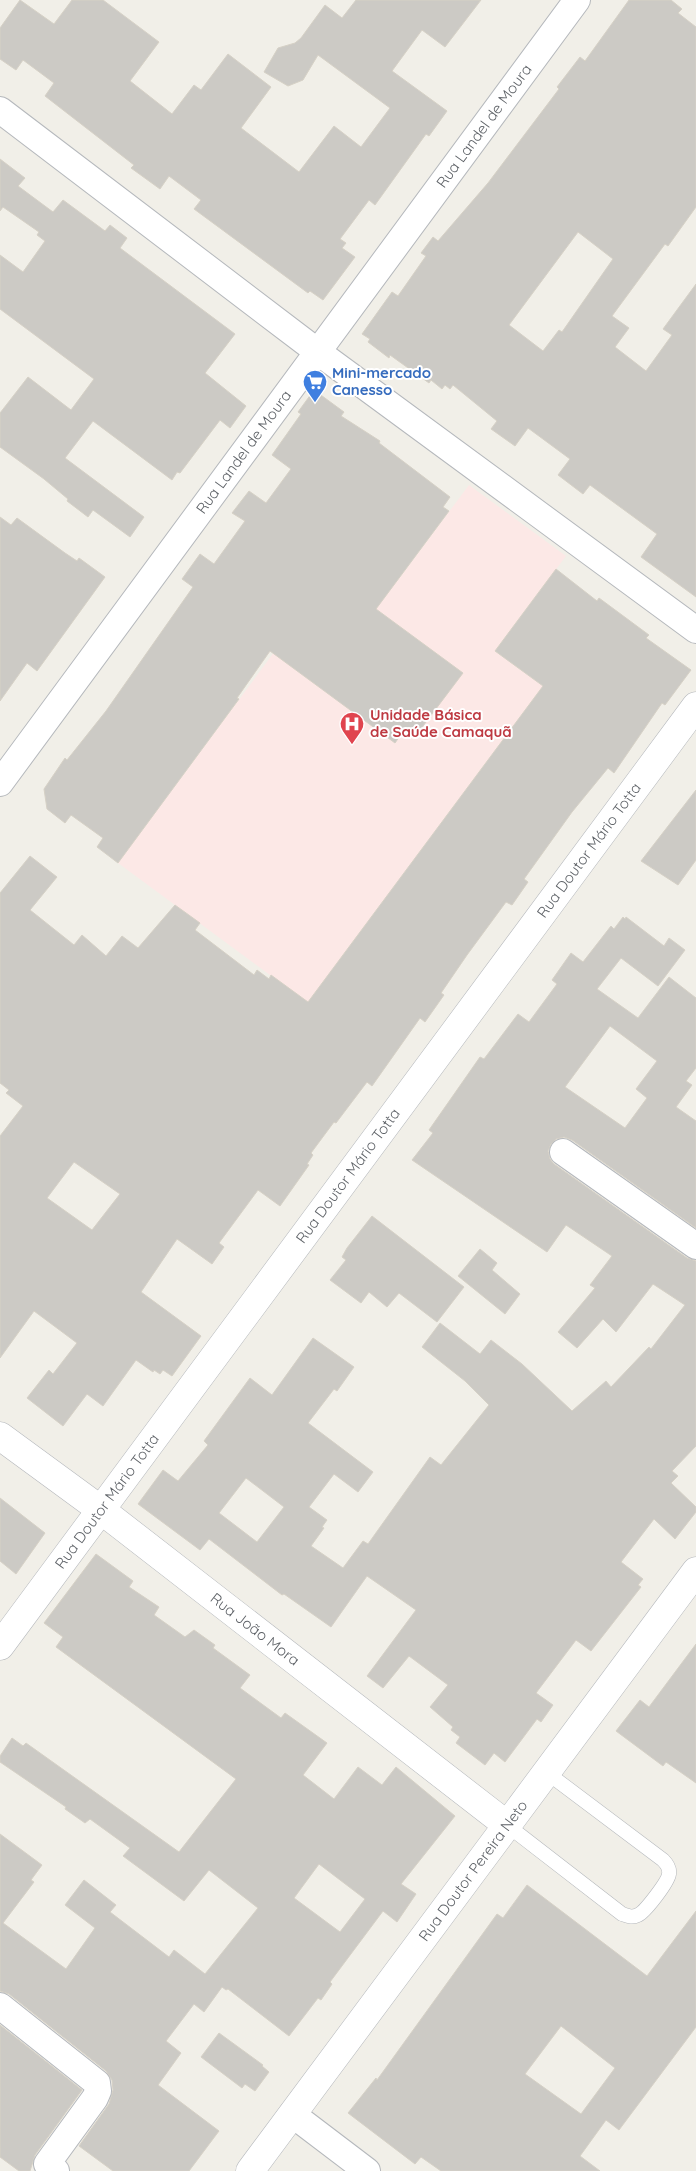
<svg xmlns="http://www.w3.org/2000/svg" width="696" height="2171" font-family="Quicksand,sans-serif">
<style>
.medical{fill:#fce8e6}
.building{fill:#cccac5;stroke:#d6d1c6;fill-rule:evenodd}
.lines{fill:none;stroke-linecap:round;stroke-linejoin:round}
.service-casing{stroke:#b5b8bc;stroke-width:15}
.minor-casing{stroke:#b5b8bc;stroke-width:28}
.tertiary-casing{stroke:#b5b8bc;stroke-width:29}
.service{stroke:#fff;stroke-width:14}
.minor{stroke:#fff;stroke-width:26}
.tertiary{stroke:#fff;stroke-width:28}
.labels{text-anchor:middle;stroke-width:4;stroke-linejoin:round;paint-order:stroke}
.street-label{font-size:15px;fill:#5f6368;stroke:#fff}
.shop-label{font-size:15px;font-weight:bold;fill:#366cbe;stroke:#fff;text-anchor:start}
.health-label{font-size:15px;font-weight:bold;fill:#be3a42;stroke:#fff;text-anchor:start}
</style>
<rect width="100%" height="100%" fill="#f1efe8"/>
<!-- medical -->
<polygon class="medical" points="469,485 566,556 495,651 543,686 308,1003 118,863 352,547 398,580"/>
<!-- building -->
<g class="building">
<polygon points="20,0 54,24 72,0 103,0 159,42 130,81 172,114 194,85 201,90 228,54 271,87 241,128 299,172 334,126 361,147 390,108 318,55 303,80 288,86 264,72 278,48 295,43 301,38 325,5 342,18 356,0 481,0 445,47 422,30 392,71 447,111 429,136 426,134 375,205 369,200 340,239 346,243 342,248 355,257 323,300 310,291 308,293 194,209 201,200 169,176 160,189 131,168 134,165 45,96 54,83 23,60 16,70 0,59 0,28"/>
<path d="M629,0H671L682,9L678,13L696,27V207L668,246L665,244L612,316L629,328L615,347L646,371L672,335L663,329L696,284V597L641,557L657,534L590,485L583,494L558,475L570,459L528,428L515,446L491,429L497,421L453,385L450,389L445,385L442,389L431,380L429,383L390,355L389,358L368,342L370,339L362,334L392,292L398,296L426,256L421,253L433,237L438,241L488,183L559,89L557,87L580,57L585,61ZM578,232L613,259L562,332L559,330L543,351L509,325Z"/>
<polygon points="0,159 25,178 18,186 53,212 63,200 105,231 110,225 127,238 120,248 235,334 205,373 246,406 230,428 220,420 180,473 177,472 172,480 93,421 65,458 144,517 130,537 93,510 88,517 67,501 68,499 44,479 0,447 0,413 28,377 71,410 94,379 0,309 0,255 23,272 45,241 37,235 39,232 3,207 0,211"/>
<polygon points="314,390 344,412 341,416 380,441 379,443 450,497 443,507 449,511 376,609 463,673 414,738 404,730 395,743 270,651 237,698 239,699 118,863 97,847 103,838 71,815 65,823 47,809 44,789 65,758 67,760 106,711 193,587 182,579 200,554 214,564 245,521 232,513 249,491 266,503 291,469 272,455 301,414 298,412"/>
<polygon points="0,517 11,525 17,518 65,553 77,561 79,558 105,577 37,671 27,663 0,701"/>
<path d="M556,569L597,601L599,598L649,635L646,638L691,670L665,705L662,703L614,773L608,768L572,812L524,879L528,882L512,905L506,902L467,955L441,993L444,995L425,1022L420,1018L372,1086L367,1082L336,1123L334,1122L311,1153L313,1155L307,1164L309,1165L280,1206L258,1190L219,1243L224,1247L212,1264L177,1239L141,1292L201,1336L172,1376L163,1370L160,1374L154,1370L153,1372L136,1360L103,1406L87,1394L63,1426L27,1398L49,1370L53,1374L77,1343L34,1311L0,1358V1136L23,1106L6,1093L9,1090L0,1083V893L30,856L57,877L30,910L74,945L82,935L106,956L122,936L138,948L175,905L200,923L195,930L254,975L257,970L269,979L271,975L308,1002L543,686L495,651ZM74,1162L120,1194L92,1230L47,1198Z"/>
<polygon points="696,790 696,860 678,885 641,861"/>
<path d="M623,917L625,919L626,917L664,946L669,938L685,950L658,986L621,958L597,989L638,1018L669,977L696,998V1068L686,1081L692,1085L676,1107L696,1121V1228L572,1140L564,1137L556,1139L551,1144L548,1151L550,1159L554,1164L687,1258L696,1261V1446L672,1471L678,1476L671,1483L696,1507V1512L675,1539L654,1519L621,1562L643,1579L638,1585L641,1587L591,1651L576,1640L536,1693L553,1705L541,1722L537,1719L505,1762L494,1753L485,1765L456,1743L460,1737L451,1730L453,1727L430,1707L448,1685L409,1656L383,1688L367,1676L416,1610L367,1576L331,1627L284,1594L282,1595L209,1539L200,1550L138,1504L163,1470L178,1481L208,1445L204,1441L250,1378L272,1395L313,1338L354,1367L337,1391L334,1389L308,1423L373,1472L358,1492L334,1474L309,1507L327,1520L322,1527L324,1528L311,1546L343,1568L363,1541L368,1544L430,1457L441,1465L489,1405L465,1381L422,1347L440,1323L480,1354L491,1340L522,1364L572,1411L606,1381L611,1387L649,1347L651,1349L685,1305L653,1284L616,1332L603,1319L577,1348L558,1332L595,1288L590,1285L612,1256L566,1225L547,1252L412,1160L433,1133L429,1130L480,1057L484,1059L518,1014L529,1022L557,984L552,980L571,953L583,962L611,926L614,929ZM610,1026L657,1061L636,1089L647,1098L625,1128L565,1087ZM246,1478L284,1507L257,1542L219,1513Z"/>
<polygon points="372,1216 464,1287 437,1322 399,1293 387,1307 369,1292 361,1303 330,1280 346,1260 342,1257 347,1248"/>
<polygon points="480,1249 497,1263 492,1270 520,1294 505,1314 458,1276"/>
<polygon points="0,1498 45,1533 16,1574 0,1561"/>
<path d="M96,1554L133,1581L129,1587L159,1607L154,1615L185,1637L194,1630L215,1645L213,1648L250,1675L240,1688L281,1718L285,1713L327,1743L303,1775L334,1799L358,1767L382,1785L396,1767L455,1816L401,1884L416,1894L397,1922L383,1911L330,1982L332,1984L321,2000L318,1998L289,2036L228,1989L226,1990L222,1987L204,2012L194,2004L166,2041L181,2053L158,2085L219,2131L189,2171H113L79,2146L109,2104L113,2090L112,2080L106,2071L9,1994L0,1991V1834L42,1865L31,1880L34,1882L3,1923L66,1969L95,1928L65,1905L84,1880L116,1905L110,1912L169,1957L174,1950L205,1974L258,1908L209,1870L184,1901L123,1856L130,1848L90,1819L85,1823L65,1809L66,1807L0,1762V1756L12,1738L23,1746L26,1743L179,1852L236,1779L56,1647L63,1637L44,1623ZM319,1864L365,1899L340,1932L294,1898Z"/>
<polygon points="696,1644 696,1783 666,1762 663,1766 616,1731 640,1700 649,1707"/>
<path d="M527,1885L647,1976L696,1911V2027L619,2130L606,2120L580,2156L600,2171H441L421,2157L415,2164L348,2113L376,2078L377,2080L497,1914L503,1918ZM561,2026L615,2068L581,2114L525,2074Z"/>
<polygon points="0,2025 82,2090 35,2155 30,2171 19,2171 0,2157"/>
<polygon points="219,2033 263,2065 262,2066 269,2072 255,2091 245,2084 242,2088 201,2057"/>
</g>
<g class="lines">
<defs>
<path id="service" d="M507,1825L622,1914C628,1916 632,1918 638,1915C645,1912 668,1882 669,1874C670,1868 667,1864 663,1860L546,1772"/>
<g id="minor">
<polyline points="0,110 318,352 696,630"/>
<path id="s1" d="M0,783L577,0"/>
<polyline points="563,1152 696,1246"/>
<polyline points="0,2006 97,2083 98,2091 95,2098 47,2164 56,2171"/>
<polyline points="292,2114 367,2171"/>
</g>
<g id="tertiary">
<path id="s2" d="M0,1436L101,1510L507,1825"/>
<path id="s3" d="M0,1646L696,706"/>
<path id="s4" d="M250,2171L696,1571"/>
</g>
</defs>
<!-- service casing -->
<use href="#service" class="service-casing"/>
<!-- minor casing -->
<use href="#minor" class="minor-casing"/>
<!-- tertiary casing -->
<use href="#tertiary" class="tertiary-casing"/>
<!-- service -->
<use href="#service" class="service"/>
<!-- minor -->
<use href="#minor" class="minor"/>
<!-- tertiary -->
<use href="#tertiary" class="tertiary"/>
</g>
<!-- icons -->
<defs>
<symbol id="supermarket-pin" viewBox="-11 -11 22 30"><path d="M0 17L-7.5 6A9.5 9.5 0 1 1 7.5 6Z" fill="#3f7fe0" stroke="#fff"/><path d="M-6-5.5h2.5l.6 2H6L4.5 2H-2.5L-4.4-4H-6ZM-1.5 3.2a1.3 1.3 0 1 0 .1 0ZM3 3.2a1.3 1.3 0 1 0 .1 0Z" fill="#fff"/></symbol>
<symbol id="hospital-pin" viewBox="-11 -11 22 30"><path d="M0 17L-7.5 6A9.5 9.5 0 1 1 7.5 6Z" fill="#e0444e" stroke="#fff"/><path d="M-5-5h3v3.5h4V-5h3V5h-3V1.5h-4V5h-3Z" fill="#fff"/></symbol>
</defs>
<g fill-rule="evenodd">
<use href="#supermarket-pin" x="301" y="368" width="28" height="38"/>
<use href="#hospital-pin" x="338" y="710" width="28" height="38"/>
</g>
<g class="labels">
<!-- street labels -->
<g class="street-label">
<text dy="5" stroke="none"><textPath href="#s1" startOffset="816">Rua Landel de Moura</textPath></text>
<text dy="5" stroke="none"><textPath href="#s1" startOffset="411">Rua Landel de Moura</textPath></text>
<text dy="5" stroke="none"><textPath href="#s3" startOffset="990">Rua Doutor Mário Totta</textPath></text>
<text dy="5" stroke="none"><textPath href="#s3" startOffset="585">Rua Doutor Mário Totta</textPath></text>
<text dy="5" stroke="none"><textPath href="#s3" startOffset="180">Rua Doutor Mário Totta</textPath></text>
<text dy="5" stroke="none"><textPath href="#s2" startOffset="320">Rua João Mora</textPath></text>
<text dy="5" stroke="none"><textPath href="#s4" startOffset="374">Rua Doutor Pereira Neto</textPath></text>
</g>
<!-- shop labels -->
<g class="shop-label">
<text x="332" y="378">Mini-mercado<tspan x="332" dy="17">Canesso</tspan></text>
</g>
<!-- health labels -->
<g class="health-label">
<text x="370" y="720">Unidade Básica<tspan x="370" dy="17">de Saúde Camaquã</tspan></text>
</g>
</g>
</svg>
